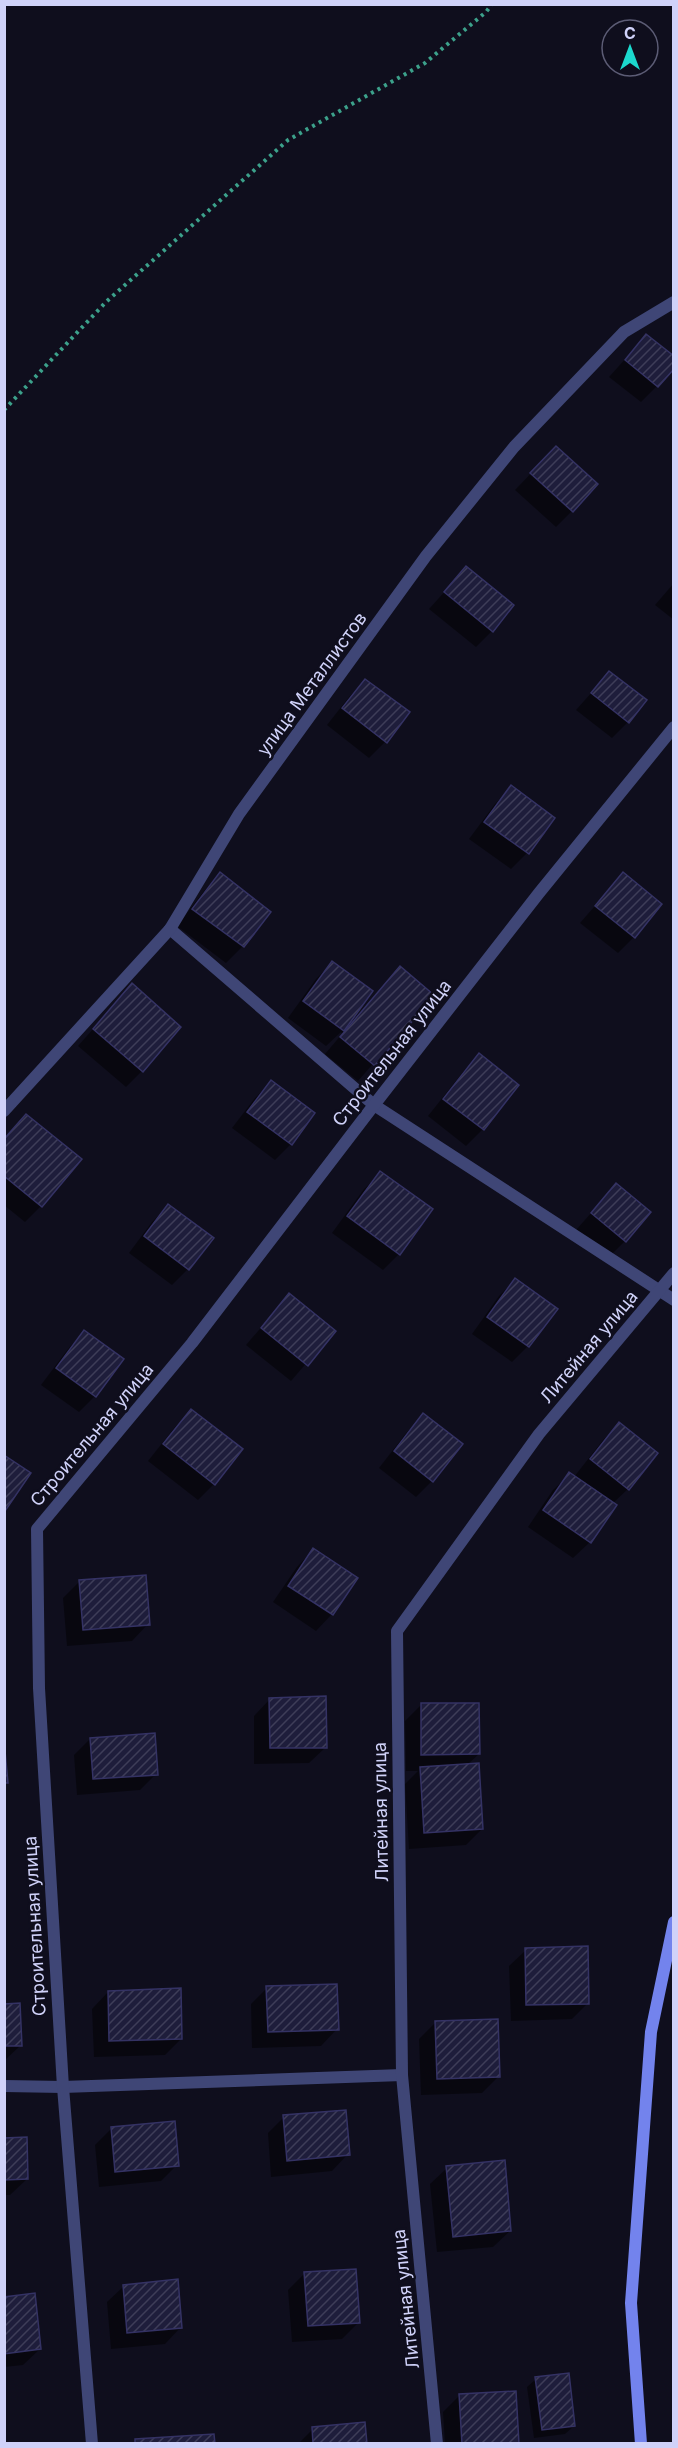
<svg xmlns="http://www.w3.org/2000/svg" width="678" height="2448" font-family="Inter,sans-serif">
<style>
.shadow{fill:#0007}
.building{fill:url(#building-hatch);stroke:#343264;stroke-width:1.5}
.lines{fill:none;stroke-linecap:round;stroke-linejoin:round}
.path{stroke:#3ca18b;stroke-width:4;stroke-dasharray:3 4.5;stroke-linecap:butt}
.street{stroke:#3f4676;stroke-width:12}
.secondary{stroke:#7383ed;stroke-width:12}
.labels{text-anchor:middle;stroke-width:5;stroke-linejoin:round;paint-order:stroke}
.street-label{font-size:18px;fill:#d0d2f9;stroke:#0f0e1d}
</style>
<defs>
<pattern id="building-hatch" width="6" height="6" patternUnits="userSpaceOnUse" patternTransform="scale(1.5)"><rect width="6" height="6" fill="#1e1d3b"/><path d="M-1 1l2-2M0 6l6-6M5 7l2-2" fill="none" stroke="#3e3d58"/></pattern>
</defs>
<rect width="100%" height="100%" fill="#0f0e1d"/>
<!-- shadow -->
<g class="shadow">
<polygon points="646,336 657,386 641,402 609,377"/>
<polygon points="540,464 572,511 556,527 515,490"/>
<polygon points="466,568 492,631 476,647 429,609"/>
<polygon points="674,583 674,620 655,605"/>
<polygon points="609,673 628,722 612,738 576,710"/>
<polygon points="365,681 407,713 385,742 369,758 327,725 349,697"/>
<polygon points="511,787 553,818 527,853 511,869 469,839 495,804"/>
<polygon points="220,874 269,912 243,946 226,963 177,926 204,891"/>
<polygon points="623,874 634,937 618,953 580,923"/>
<polygon points="332,963 349,1026 400,968 432,996 358,1081 325,1054 342,1034 341,1032 326,1046 288,1018 316,979"/>
<polygon points="132,985 142,1071 126,1087 78,1046"/>
<polygon points="479,1055 517,1085 483,1129 466,1146 428,1116 463,1072"/>
<polygon points="271,1082 291,1144 275,1160 232,1128 255,1098"/>
<polygon points="26,1116 41,1206 25,1222 4,1205 4,1138"/>
<polygon points="381,1173 399,1254 383,1270 332,1233 364,1189"/>
<polygon points="616,1185 625,1241 609,1257 576,1230"/>
<polygon points="168,1206 188,1269 172,1285 129,1253 152,1222"/>
<polygon points="515,1280 528,1346 512,1362 472,1334 499,1296"/>
<polygon points="289,1295 334,1331 291,1381 246,1345"/>
<polygon points="84,1332 95,1396 79,1412 41,1385 68,1349"/>
<polygon points="191,1411 214,1484 198,1500 148,1461 175,1427"/>
<polygon points="424,1415 432,1481 416,1497 379,1468 407,1432"/>
<polygon points="619,1424 628,1489 612,1504 615,1506 590,1542 573,1558 528,1527 553,1490 570,1474 574,1477 603,1440"/>
<polygon points="313,1550 356,1579 332,1614 316,1631 273,1602 297,1567"/>
<polygon points="79,1582 148,1624 132,1641 67,1646 63,1598"/>
<polygon points="270,1699 326,1747 309,1763 254,1764 254,1716"/>
<polygon points="421,1705 479,1754 467,1765 482,1829 466,1845 409,1849 405,1784 418,1771 406,1771 405,1721"/>
<polygon points="90,1739 156,1774 140,1790 77,1795 74,1755"/>
<polygon points="526,1950 588,2003 572,2019 511,2021 509,1966"/>
<polygon points="267,1988 337,2029 321,2046 252,2048 251,2004"/>
<polygon points="108,1992 181,2039 165,2055 94,2057 92,2009"/>
<polygon points="4,2005 21,2045 4,2061"/>
<polygon points="435,2023 498,2077 482,2093 421,2095 419,2039"/>
<polygon points="284,2117 348,2154 332,2171 271,2177 268,2133"/>
<polygon points="111,2129 177,2165 161,2181 99,2187 95,2145"/>
<polygon points="4,2140 27,2179 10,2195 4,2195"/>
<polygon points="447,2168 510,2231 493,2247 437,2252 430,2184"/>
<polygon points="304,2274 358,2323 342,2339 292,2342 288,2290"/>
<polygon points="124,2286 181,2327 165,2344 111,2349 107,2302"/>
<polygon points="4,2298 40,2349 23,2365 4,2367"/>
<polygon points="536,2379 574,2426 565,2434 534,2438 527,2387"/>
<polygon points="460,2395 517,2444 445,2444 443,2412"/>
<polygon points="313,2429 365,2444 298,2444"/>
</g>
<!-- building -->
<g class="building">
<polygon points="646,334 674,356 674,369 658,387 625,360"/>
<polygon points="556,446 598,484 573,512 530,473"/>
<polygon points="466,566 514,605 493,632 444,592"/>
<polygon points="609,671 647,700 629,723 591,693"/>
<polygon points="365,679 410,712 387,743 342,708"/>
<polygon points="511,785 555,818 529,854 484,822"/>
<polygon points="220,872 271,912 244,947 192,909"/>
<polygon points="623,872 662,904 635,938 595,906"/>
<polygon points="332,961 373,991 344,1031 303,1001"/>
<polygon points="400,966 434,995 375,1066 340,1037"/>
<polygon points="132,983 181,1027 143,1072 93,1029"/>
<polygon points="479,1053 519,1085 484,1130 443,1099"/>
<polygon points="271,1080 315,1113 292,1145 247,1112"/>
<polygon points="26,1114 82,1159 42,1207 4,1176 4,1139"/>
<polygon points="380,1171 433,1209 400,1255 347,1216"/>
<polygon points="616,1183 651,1212 626,1242 591,1213"/>
<polygon points="168,1204 214,1238 189,1270 144,1236"/>
<polygon points="515,1278 558,1309 529,1347 487,1317"/>
<polygon points="289,1293 336,1331 308,1366 261,1328"/>
<polygon points="84,1330 124,1359 96,1397 56,1368"/>
<polygon points="191,1409 243,1449 215,1485 163,1444"/>
<polygon points="423,1413 463,1444 433,1482 394,1451"/>
<polygon points="619,1422 658,1453 629,1490 590,1459"/>
<polygon points="4,1455 31,1473 5,1511 4,1511"/>
<polygon points="569,1472 617,1505 591,1543 543,1510"/>
<polygon points="313,1548 358,1578 333,1615 288,1586"/>
<polygon points="146,1575 150,1625 83,1630 79,1580"/>
<polygon points="326,1696 327,1748 270,1748 269,1698"/>
<polygon points="421,1703 479,1703 480,1754 421,1755"/>
<polygon points="155,1733 158,1775 93,1779 90,1738"/>
<polygon points="4,1740 8,1783 4,1783"/>
<polygon points="479,1763 483,1829 424,1833 420,1767"/>
<polygon points="588,1946 589,2004 526,2005 525,1948"/>
<polygon points="337,1984 339,2030 268,2032 266,1986"/>
<polygon points="181,1988 182,2039 109,2041 108,1991"/>
<polygon points="20,2003 22,2046 4,2046 4,2004"/>
<polygon points="498,2019 500,2077 437,2079 435,2021"/>
<polygon points="346,2110 350,2155 287,2161 283,2115"/>
<polygon points="175,2121 179,2166 115,2172 111,2127"/>
<polygon points="27,2137 28,2179 4,2180 4,2138"/>
<polygon points="505,2160 511,2231 453,2237 446,2166"/>
<polygon points="356,2269 360,2323 308,2326 304,2272"/>
<polygon points="178,2279 182,2328 127,2333 123,2285"/>
<polygon points="35,2293 41,2349 4,2354 4,2297"/>
<polygon points="569,2373 575,2426 542,2430 535,2377"/>
<polygon points="516,2391 519,2444 462,2444 459,2394"/>
<polygon points="365,2422 367,2444 313,2444 312,2427"/>
<polygon points="214,2434 215,2444 135,2444 135,2439"/>
</g>
<g class="lines">
<!-- path -->
<polyline class="path" points="4,410 106,302 288,140 425,63 486,12 492,4"/>
<!-- street -->
<g class="street">
<polyline points="170,929 374,1105 674,1300"/>
<polyline points="4,1111 170,929 239,814 426,556 514,447 624,332 674,302"/>
<polyline points="4,2086 63,2087 402,2075"/>
<polyline points="92,2444 63,2087 39,1688 37,1529 192,1343 374,1105 539,893 674,727"/>
<polyline points="437,2444 402,2075 397,1631 539,1434 674,1273"/>
</g>
<!-- secondary -->
<polyline class="secondary" points="641,2444 631,2303 651,2032 674,1922"/>
</g>
<g class="labels">
<!-- street labels -->
<g class="street-label">
<text transform="translate(312 684) rotate(-54)" y="6">улица Металлистов</text>
<text transform="translate(392 1053) rotate(-52)" y="6">Строительная улица</text>
<text transform="translate(589 1347) rotate(-50)" y="6">Литейная улица</text>
<text transform="translate(92 1435) rotate(-50)" y="6">Строительная улица</text>
<text transform="translate(381 1812) rotate(-91)" y="6">Литейная улица</text>
<text transform="translate(35 1926) rotate(-93)" y="6">Строительная улица</text>
<text transform="translate(406 2299) rotate(-96)" y="6">Литейная улица</text>
</g>
</g>
<!-- border -->
<rect width="678" height="2448" fill="none" stroke="#d0d2f9" stroke-width="12"/>
<!-- north arrow -->
<g transform="translate(630 48)"><circle r="28" fill="#0f0e1d" stroke="#5c5c75" stroke-width="1.5"/>
<path d="M0-4.5L10 22L0 15L-10 22Z" fill="#1cd9ce"/>
<text y="-9" font-size="16" font-weight="bold" text-anchor="middle" fill="#d0d2f9">С</text>
</g>
</svg>
